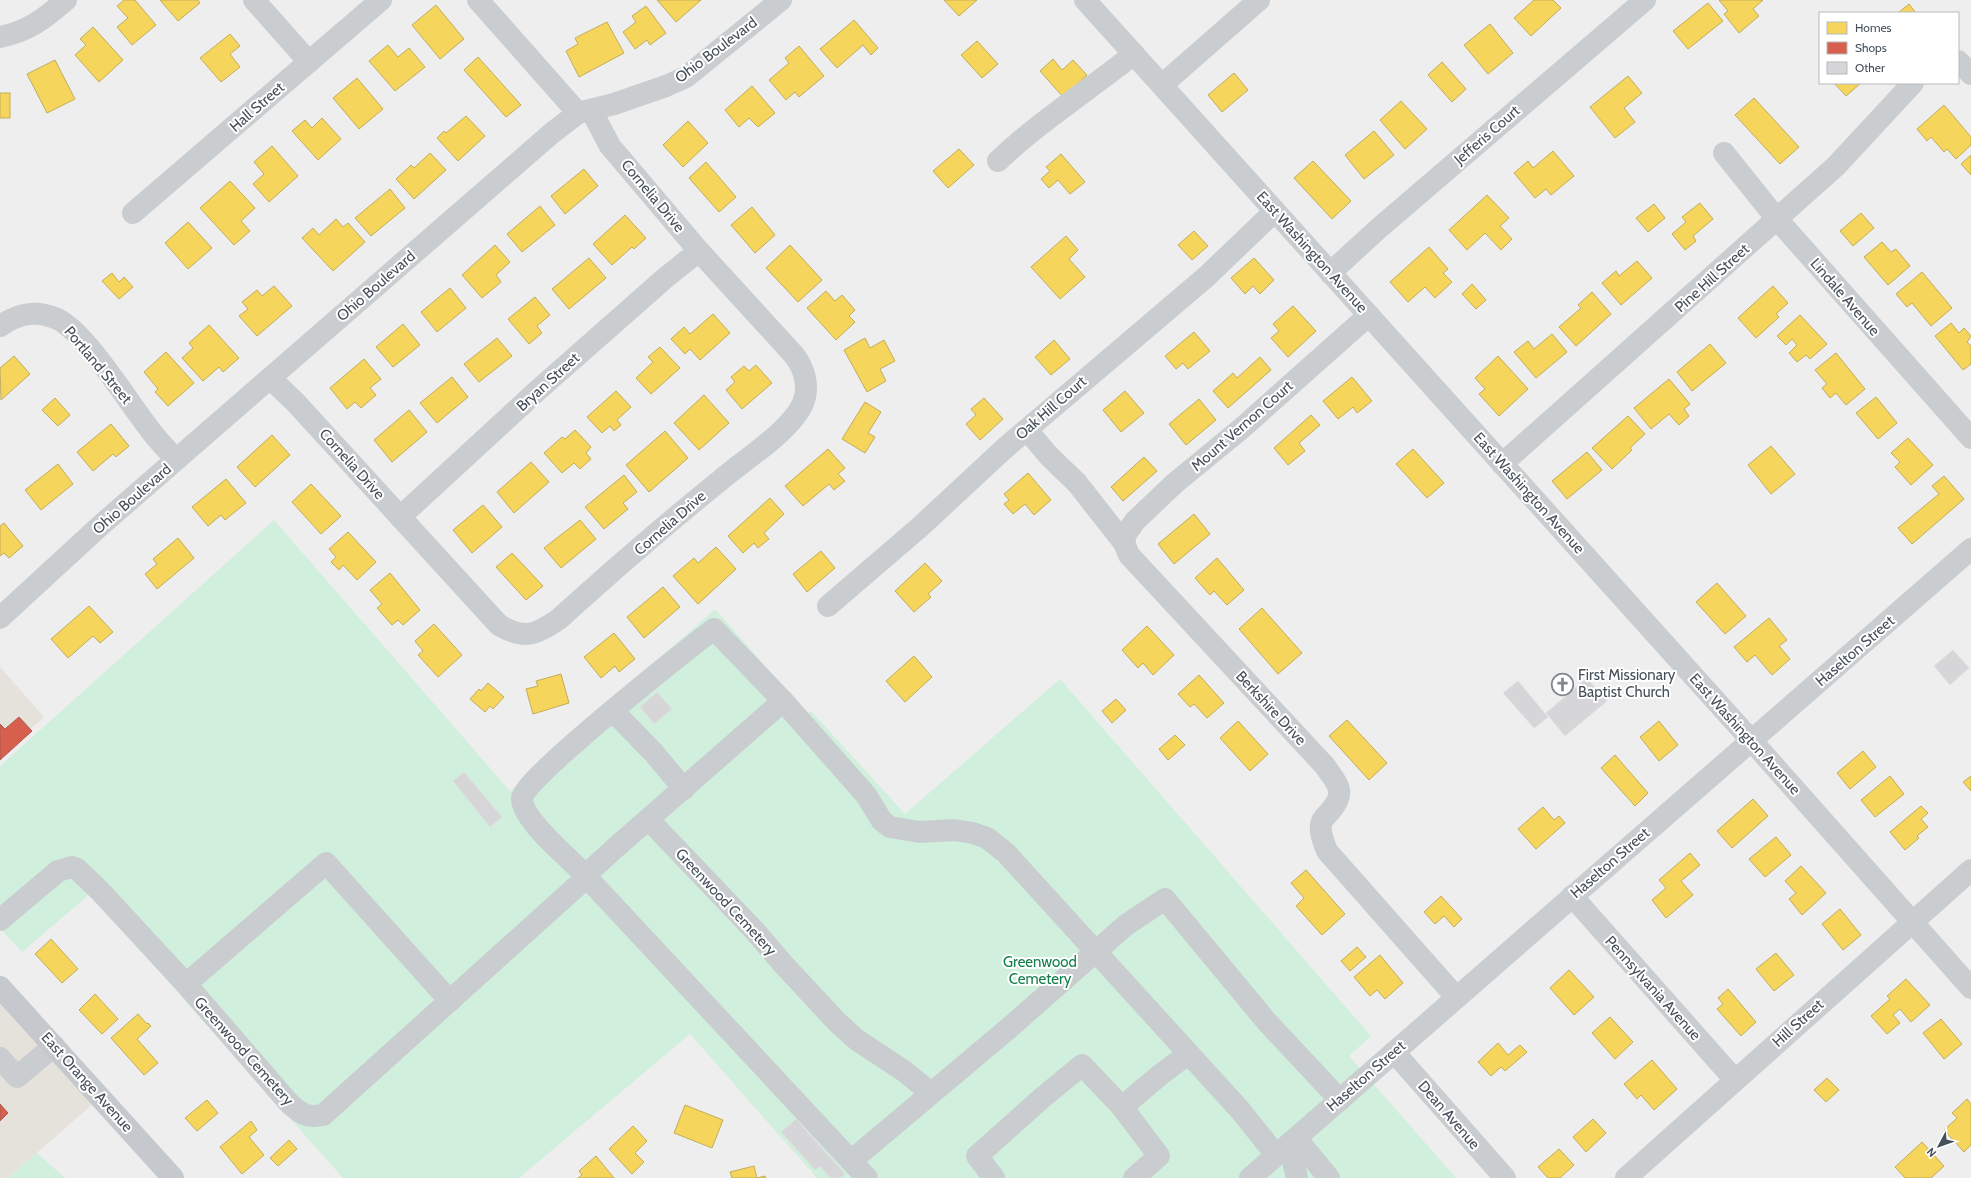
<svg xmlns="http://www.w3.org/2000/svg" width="1971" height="1178" font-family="Cabin,sans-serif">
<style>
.commercial{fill:#e4e2db}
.green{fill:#d1efdd}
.homes{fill:#f6d55c;stroke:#c1ad5c}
.shops{fill:#d6604d;stroke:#aa5b51}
.building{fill:#d6d6d8;stroke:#e0e0e1}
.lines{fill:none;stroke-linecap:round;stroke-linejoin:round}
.minor{stroke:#cacdcf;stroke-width:22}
.major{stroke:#c5c9cd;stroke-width:22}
.labels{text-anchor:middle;stroke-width:4;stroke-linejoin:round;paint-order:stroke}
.street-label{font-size:15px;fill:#45505b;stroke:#fff}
.poi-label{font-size:15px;fill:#45505b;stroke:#fff;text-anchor:start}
.park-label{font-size:15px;fill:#137f4a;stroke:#fff}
</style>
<rect width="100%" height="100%" fill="#efeeee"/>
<!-- commercial -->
<g class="commercial">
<polygon points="0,667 44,717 0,756"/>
<polygon points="0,1001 94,1103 8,1178 0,1178"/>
</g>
<!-- green -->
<g class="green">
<polygon points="274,520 510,791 715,609 807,713 811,711 905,814 1060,679 1371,1036 1349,1056 1456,1178 817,1178 690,1034 519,1178 343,1178 90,894 22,952 0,928 0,766"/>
<polygon points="37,1153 65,1178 8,1178"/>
</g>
<!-- homes -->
<g class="homes">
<polygon points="124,0 135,0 156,25 132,45 117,27 128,18 117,6"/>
<polygon points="160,0 198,0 200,3 178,21"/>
<polygon points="657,0 701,0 676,22"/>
<polygon points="944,0 977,0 959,16"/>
<polygon points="1534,0 1553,0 1561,8 1531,36 1514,18"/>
<polygon points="1719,0 1763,0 1753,9 1759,16 1739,33 1724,14 1728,11"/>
<polygon points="1708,3 1723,21 1688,49 1673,31"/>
<polygon points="1909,4 1916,13 1898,13"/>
<polygon points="436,5 464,39 440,59 412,25"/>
<polygon points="646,6 666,33 650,45 647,40 635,49 623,32 636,22 632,16"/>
<polygon points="854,20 878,48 871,55 863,45 837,68 820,49"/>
<polygon points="607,22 624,53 579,77 566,51 578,44 575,38"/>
<polygon points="1490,24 1513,53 1488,74 1464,45"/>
<polygon points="93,27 123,60 99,82 75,55 86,45 80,39"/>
<polygon points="230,34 240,46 230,54 240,67 221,82 200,58"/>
<polygon points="977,41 998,64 982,78 961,55"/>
<polygon points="388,45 398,57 409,48 425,67 395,91 369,61"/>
<polygon points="799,46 824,76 799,97 795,92 786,100 769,80 789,63 785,58"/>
<polygon points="478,57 521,105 506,117 464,70"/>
<polygon points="1053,59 1062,70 1073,60 1087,75 1063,97 1040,71"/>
<polygon points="55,60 75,99 47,113 27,74"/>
<polygon points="1442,62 1466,89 1452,102 1428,75"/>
<polygon points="1234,73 1248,90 1222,112 1208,95"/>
<polygon points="1628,76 1642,93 1624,108 1635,122 1615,138 1590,107"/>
<polygon points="357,78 383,109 359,129 333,98"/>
<polygon points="1834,83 1861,83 1846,96"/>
<polygon points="752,86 775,113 758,127 749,118 739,127 725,110"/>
<rect x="0" y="93" width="10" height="25"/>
<polygon points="1754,98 1799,147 1780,164 1735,115"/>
<polygon points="1401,101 1427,129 1405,149 1380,120"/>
<polygon points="1944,105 1971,137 1971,145 1956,159 1947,149 1944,152 1931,137 1927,141 1917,129"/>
<polygon points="466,116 485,136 458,161 437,138 444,131 446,133"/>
<polygon points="322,118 341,139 318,160 292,131 305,120 312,128"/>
<polygon points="688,121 708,143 683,167 663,145"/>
<polygon points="1374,131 1394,155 1364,179 1345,155"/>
<polygon points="272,146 298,176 269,202 253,184 264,174 254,162"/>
<polygon points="959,149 974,165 948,188 933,171"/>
<polygon points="1553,151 1574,176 1551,195 1546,189 1535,198 1514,173 1528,161 1533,168"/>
<polygon points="430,153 446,170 414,199 396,179 411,165 414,168"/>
<polygon points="1061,154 1085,182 1070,194 1058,180 1049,188 1041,179 1050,171 1046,167"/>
<polygon points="1971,155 1971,175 1961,164"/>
<polygon points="1313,161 1351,201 1332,219 1294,178"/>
<polygon points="706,162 736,197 719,212 689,178"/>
<polygon points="584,169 598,186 565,214 551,196"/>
<polygon points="230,181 255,208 241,221 250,231 234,245 200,208"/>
<polygon points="390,189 405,208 371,236 355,218"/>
<polygon points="1487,195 1509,218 1500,226 1512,239 1501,250 1485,233 1467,250 1449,230"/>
<polygon points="1700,203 1713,219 1693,236 1696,241 1685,250 1672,234 1686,222 1682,217"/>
<polygon points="1654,204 1665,218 1648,232 1636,218"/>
<polygon points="540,206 555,225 522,252 507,234"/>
<polygon points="752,207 775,235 755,253 731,225"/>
<polygon points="1861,213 1874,228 1853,246 1840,231"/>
<polygon points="625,215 646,238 634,249 632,247 612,265 593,244"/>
<polygon points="336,219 343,227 348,223 365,242 333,271 302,238 313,228 319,235"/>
<polygon points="188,222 212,248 188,269 165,243"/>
<polygon points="1194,231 1208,246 1192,260 1178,245"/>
<polygon points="1066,236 1078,250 1069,259 1085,277 1060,299 1031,267"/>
<polygon points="1882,242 1891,252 1896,249 1910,266 1888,285 1864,257"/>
<polygon points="495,245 510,262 496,275 501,282 482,298 462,275"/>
<polygon points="790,245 822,280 798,302 766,268"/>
<polygon points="1429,247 1448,269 1443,273 1452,282 1435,298 1425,287 1408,302 1390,282"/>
<polygon points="589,258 606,278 569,309 552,289"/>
<polygon points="1254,258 1274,280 1260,294 1253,286 1245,294 1231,278"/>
<polygon points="1637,261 1652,278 1621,305 1602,283 1616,271 1619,276"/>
<polygon points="1922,272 1952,308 1931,326 1912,303 1907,307 1896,294"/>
<polygon points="112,273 119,282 124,277 133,287 119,299 102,281"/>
<polygon points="1472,284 1486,300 1476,309 1462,294"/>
<polygon points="274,286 292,306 257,336 239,316 248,309 242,302 257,290 262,296"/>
<polygon points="1773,286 1788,303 1776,314 1779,317 1756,338 1738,318"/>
<polygon points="450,288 466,308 437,332 421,312"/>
<polygon points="826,291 835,301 842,295 855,310 849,316 855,322 836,340 807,308"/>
<polygon points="1592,292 1611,314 1576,346 1559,327 1581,308 1578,305"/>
<polygon points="535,297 550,315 537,326 542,333 529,344 508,319"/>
<polygon points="1293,306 1316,331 1288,357 1271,338 1279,331 1273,324"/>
<polygon points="713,314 730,333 700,360 690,349 685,354 671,339 684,327 690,334"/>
<polygon points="1800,315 1827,344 1810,359 1806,355 1797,362 1789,353 1797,345 1792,339 1786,345 1777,336"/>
<polygon points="1951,323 1959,333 1964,328 1971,336 1967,342 1971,346 1971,364 1963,370 1935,336"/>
<polygon points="403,324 420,345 393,367 376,347"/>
<polygon points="209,325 239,358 223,372 219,367 203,381 182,358 193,348 189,343"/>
<polygon points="1194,332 1210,351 1188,369 1183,363 1176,369 1165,356"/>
<polygon points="1552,334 1567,352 1536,378 1514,352 1528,341 1534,349"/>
<polygon points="497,338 512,356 479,382 464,364"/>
<polygon points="865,338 870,348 884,340 895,361 880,369 886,381 867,392 844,350"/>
<polygon points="1054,340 1070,359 1051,375 1035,357"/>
<polygon points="1710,344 1726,363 1692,391 1677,372"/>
<polygon points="660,347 680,368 651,394 636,378 653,362 648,357"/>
<polygon points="166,352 194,383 168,406 155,392 158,389 144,372"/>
<polygon points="1836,353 1865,389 1846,405 1836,393 1830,398 1822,388 1827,384 1815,370"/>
<polygon points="14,356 30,374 1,400 0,368"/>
<polygon points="1498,356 1528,389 1499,416 1479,394 1485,389 1475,378"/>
<polygon points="1260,357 1271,370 1228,408 1213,391 1233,373 1237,378"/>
<polygon points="364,359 381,379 370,388 376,395 361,408 355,402 347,409 330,388"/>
<polygon points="756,365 772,383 742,409 726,390 735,382 731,377 744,366 749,371"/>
<polygon points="452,377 468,397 437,423 420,403"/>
<polygon points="1352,377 1372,401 1357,413 1353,407 1338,419 1323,401"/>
<polygon points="1669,379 1690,404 1684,409 1689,416 1679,425 1669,414 1651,429 1634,408"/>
<polygon points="616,391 631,407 617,420 621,425 614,431 610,426 602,433 587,417"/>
<polygon points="1125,391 1144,413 1121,432 1103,410"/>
<polygon points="704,395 729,423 699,450 674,423"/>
<polygon points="1876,397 1897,423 1878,439 1856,413"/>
<polygon points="55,398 70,415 58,426 42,410"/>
<polygon points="984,398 1003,419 980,440 966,424 976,415 971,409"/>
<polygon points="1199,399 1216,420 1186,445 1169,424"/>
<polygon points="865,402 881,412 868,433 875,437 865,453 842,439"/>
<polygon points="409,410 427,432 392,462 374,440"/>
<polygon points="1311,415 1320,425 1299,443 1305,451 1288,465 1274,448"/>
<polygon points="1628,416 1645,434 1630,448 1632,450 1612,469 1592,448"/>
<polygon points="111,424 129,446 116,457 113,454 93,471 77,452"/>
<polygon points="575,430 591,447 586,453 591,459 580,469 574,463 562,473 544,453 562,437 565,439"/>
<polygon points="665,431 688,458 649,492 626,465"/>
<polygon points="272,435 290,455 255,487 237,467"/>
<polygon points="1908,438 1933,465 1911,485 1895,467 1900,462 1891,453"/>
<polygon points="1771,446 1795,474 1771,494 1748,465"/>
<polygon points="828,449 845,468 838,474 845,481 834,490 829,484 803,506 785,486"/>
<polygon points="1413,449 1444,483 1427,498 1396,464"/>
<polygon points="1587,452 1602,470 1567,499 1552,481"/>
<polygon points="1144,457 1157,471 1123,501 1111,487"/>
<polygon points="531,462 549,482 514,513 497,492"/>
<polygon points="58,464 73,484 41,510 25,490"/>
<polygon points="1028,473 1051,500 1034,515 1025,504 1013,514 1004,504 1009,500 1004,494"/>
<polygon points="624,475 637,492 623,503 628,509 604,529 585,507"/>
<polygon points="1944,476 1964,499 1912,544 1898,528 1939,494 1932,486"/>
<polygon points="226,479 246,503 225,520 221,515 208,526 192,507"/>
<polygon points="311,484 341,516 321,534 292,502"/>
<polygon points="770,498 784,514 764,533 769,539 758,548 754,543 743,553 728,536"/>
<polygon points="483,505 502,527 472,553 453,530"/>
<polygon points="1194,514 1210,534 1174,564 1158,544"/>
<polygon points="580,520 596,539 561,568 544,548"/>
<polygon points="4,523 23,546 9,558 4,553 0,556 0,526"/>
<polygon points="348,532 376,562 357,580 343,565 339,570 331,562 336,557 329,549"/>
<polygon points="178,538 194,558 157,589 145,574 157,564 153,559"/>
<polygon points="716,547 736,569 698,604 673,576 694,558 698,563"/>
<polygon points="821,551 835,568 807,592 793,574"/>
<polygon points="512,553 543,586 526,600 496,567"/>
<polygon points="1217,558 1244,590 1227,605 1214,591 1210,595 1195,578"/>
<polygon points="925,563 942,581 928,594 931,597 914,612 895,591"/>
<polygon points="390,573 420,610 403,625 398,620 392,625 377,608 382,604 370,590"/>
<polygon points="1717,583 1746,616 1725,634 1696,602"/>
<polygon points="663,587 680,607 644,638 627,617"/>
<polygon points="89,606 113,632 100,643 93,636 68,658 51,639"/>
<polygon points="1262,608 1302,653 1278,674 1239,629"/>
<polygon points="1769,618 1787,640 1779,646 1790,659 1772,675 1755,655 1747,662 1734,647"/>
<polygon points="434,624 462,655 438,677 418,655 423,651 415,641"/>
<polygon points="1147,626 1174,655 1153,675 1143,663 1138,668 1122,650"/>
<polygon points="614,633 635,659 619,672 615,666 601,678 584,657"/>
<polygon points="914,656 932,677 905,702 886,681"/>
<polygon points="561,674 569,703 533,714 526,689 538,686 536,681"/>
<polygon points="1199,675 1224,703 1207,718 1194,704 1190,707 1178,694"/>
<polygon points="488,683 504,697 493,709 490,706 485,712 470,699 479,689 481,691"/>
<polygon points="1116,699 1126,710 1112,723 1102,711"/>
<polygon points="1347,720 1387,763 1369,780 1329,736"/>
<polygon points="1238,721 1268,754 1250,771 1220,738"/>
<polygon points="1659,721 1678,745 1659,761 1640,737"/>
<polygon points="1175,735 1185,745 1168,760 1159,749"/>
<polygon points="1863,751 1876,767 1850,789 1837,773"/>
<polygon points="1615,755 1648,793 1635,806 1601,768"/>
<polygon points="1890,776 1904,794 1875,817 1861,800"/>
<polygon points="1971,776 1971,791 1963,782"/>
<polygon points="1753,799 1768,816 1732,848 1717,831"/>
<polygon points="1921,806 1928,813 1921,819 1928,827 1917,836 1919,838 1905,850 1890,832"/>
<polygon points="1543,807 1554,820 1559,816 1565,823 1536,849 1518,829"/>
<polygon points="1776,837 1791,855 1765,877 1749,859"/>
<polygon points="1690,853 1700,865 1681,881 1693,895 1666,918 1652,900 1666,888 1659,880"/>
<polygon points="1801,866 1826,893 1802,915 1789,899 1796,893 1785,881"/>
<polygon points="1306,870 1345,914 1322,935 1296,906 1304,898 1291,883"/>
<polygon points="1441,896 1462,919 1454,927 1444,916 1435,924 1424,912"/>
<polygon points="1840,909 1861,935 1843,950 1822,924"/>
<polygon points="51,939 78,969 62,983 35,954"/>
<polygon points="1357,947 1366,957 1350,971 1341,961"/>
<polygon points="1776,953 1794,975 1774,991 1756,969"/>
<polygon points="1380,955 1403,983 1385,999 1377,990 1370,996 1354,977"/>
<polygon points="1569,970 1594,997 1574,1015 1550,988"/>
<polygon points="1906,979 1930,1005 1911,1022 1900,1009 1893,1015 1900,1023 1887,1034 1871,1016 1890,999 1887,996"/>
<polygon points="1728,989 1756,1022 1741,1036 1717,1009 1723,1004 1718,998"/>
<polygon points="95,994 118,1019 102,1034 79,1010"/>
<polygon points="138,1014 147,1024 148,1023 151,1026 137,1039 158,1063 144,1075 111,1038"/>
<polygon points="1610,1017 1633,1042 1615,1059 1592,1033"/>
<polygon points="1941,1019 1962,1044 1944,1059 1923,1033"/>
<polygon points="1498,1043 1508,1055 1520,1045 1527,1052 1505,1071 1501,1067 1491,1076 1478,1062"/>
<polygon points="1652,1060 1677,1089 1654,1110 1641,1095 1637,1099 1624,1084"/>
<polygon points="1827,1078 1839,1090 1826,1102 1814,1090"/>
<polygon points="1967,1099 1971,1104 1971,1145 1964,1152 1944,1130 1957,1118 1952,1113"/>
<polygon points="207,1100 218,1113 197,1131 185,1118"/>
<polygon points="685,1105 723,1120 712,1148 674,1133"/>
<polygon points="1593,1119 1606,1133 1586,1152 1573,1137"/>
<polygon points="251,1121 257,1130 249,1137 264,1155 242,1174 220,1147"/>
<polygon points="633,1126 647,1141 635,1153 644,1162 632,1174 609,1149"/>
<polygon points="289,1140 297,1149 278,1166 270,1158"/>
<polygon points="1922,1142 1944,1166 1931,1178 1905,1178 1895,1167"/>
<polygon points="1559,1149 1574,1165 1560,1178 1548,1178 1538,1167"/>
<polygon points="596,1156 614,1178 578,1178 582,1175 579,1171"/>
<polygon points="754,1166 757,1178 765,1176 766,1178 732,1178 730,1172"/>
</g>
<!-- shops -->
<g class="shops">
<polygon points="19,717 32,731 0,760 0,724 5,729"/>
<polygon points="0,1104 8,1113 0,1121"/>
</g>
<!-- building -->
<g class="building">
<polygon points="1953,650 1969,668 1950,685 1934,666"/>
<polygon points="1587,678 1607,701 1565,736 1546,713"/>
<polygon points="1518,681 1548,717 1534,728 1503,693"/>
<polygon points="657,692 672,709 654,724 640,707"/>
<polygon points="464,772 502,817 490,827 453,781"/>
<polygon points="796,1119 845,1174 840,1178 830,1178 820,1166 815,1170 781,1132"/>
</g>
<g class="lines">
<!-- minor -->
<g class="minor">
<polyline points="254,0 309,62"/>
<polyline points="478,0 578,113"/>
<polyline points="1085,0 1751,740 1971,988"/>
<path d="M0,37C29,31 44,19 66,0"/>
<polyline points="1958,61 1971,74"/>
<polyline points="1162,85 1259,0"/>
<polyline points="1724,153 1777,219 1971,438"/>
<path d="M998,161C1040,121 1089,90 1134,54"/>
<polyline points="133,213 381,0"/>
<polyline points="1330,273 1378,229 1645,0"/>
<path d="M0,326C18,314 34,310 55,318C83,328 128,402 148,427C156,439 167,449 176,460"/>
<path d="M270,378L296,403L499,625C524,640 536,635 559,619C612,571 666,524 722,479C744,460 792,430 803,403C810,386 804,368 794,355L699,251L610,146L591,110"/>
<path d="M1027,430L1049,456L1077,483L1124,543L1129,555L1325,766C1336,783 1347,790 1332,809C1329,813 1324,817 1322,821C1318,830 1324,843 1327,851L1456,997"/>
<polyline points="1502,464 1836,166 1913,83"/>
<polyline points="400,517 537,391 664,279 699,251"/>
<polyline points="1124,543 1126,534 1135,521 1175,483 1242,428 1369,315"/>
<polyline points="828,606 920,527 1005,448 1206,277 1275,211"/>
<polyline points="0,618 101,525 552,133 578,113 614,104 666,86 686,77 781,0"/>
<polyline points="613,711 653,752 684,789"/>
<polyline points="649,820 753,929 784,965 837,1022 857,1040 904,1071 931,1093"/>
<polyline points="1572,896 1735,1080"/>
<path d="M0,920L58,871L72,867L77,869L100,891L186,984L289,1103C302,1114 305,1118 323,1115L587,877L590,871L614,849L783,701"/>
<polyline points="186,984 326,863 450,1001"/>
<polyline points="1394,1052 1505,1178"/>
<polyline points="0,1058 17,1077 54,1046"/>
<polyline points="1122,1107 1160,1075 1188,1054"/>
<polyline points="1296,1138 1329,1178"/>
<polyline points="1289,1144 1297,1178"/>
<polyline points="851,1161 1009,1028 1126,925 1165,899 1267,1022 1340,1100"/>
<path d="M867,1178L580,870C566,855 521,819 522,798C523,779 689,648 714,629L783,701L866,795L882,821L890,827L920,832L954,830L973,833L987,838L1006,853L1240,1110L1276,1155"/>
<polyline points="994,1178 977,1156 1042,1098 1082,1065 1122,1107 1159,1156 1134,1178"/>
<polyline points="1250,1178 1971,549"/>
<polyline points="1626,1178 1971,870"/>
</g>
<!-- major -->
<polyline class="major" points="0,987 173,1178"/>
</g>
<!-- icons -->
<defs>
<symbol id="church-ring" viewBox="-11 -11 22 22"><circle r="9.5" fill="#fff" stroke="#80878e" stroke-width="1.5"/><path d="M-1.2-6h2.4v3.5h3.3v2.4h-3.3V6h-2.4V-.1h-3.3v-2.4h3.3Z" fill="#80878e"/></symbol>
</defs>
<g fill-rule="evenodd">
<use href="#church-ring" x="1550" y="672" width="25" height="25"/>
</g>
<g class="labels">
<!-- street labels -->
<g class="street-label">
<text transform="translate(716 50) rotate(-37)" y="5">Ohio Boulevard</text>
<text transform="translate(257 107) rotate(-41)" y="5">Hall Street</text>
<text transform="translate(1487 135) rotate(-41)" y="5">Jefferis Court</text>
<text transform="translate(653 196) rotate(50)" y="5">Cornelia Drive</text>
<text transform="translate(1312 252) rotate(48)" y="5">East Washington Avenue</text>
<text transform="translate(1712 278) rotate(-42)" y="5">Pine Hill Street</text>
<text transform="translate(376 286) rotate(-41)" y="5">Ohio Boulevard</text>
<text transform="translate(1845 297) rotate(49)" y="5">Lindale Avenue</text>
<text transform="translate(98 365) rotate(50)" y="5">Portland Street</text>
<text transform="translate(548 382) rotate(-42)" y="5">Bryan Street</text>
<text transform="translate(1051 408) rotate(-41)" y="5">Oak Hill Court</text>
<text transform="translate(1242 426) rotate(-41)" y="5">Mount Vernon Court</text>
<text transform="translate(352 464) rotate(48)" y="5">Cornelia Drive</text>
<text transform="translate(1529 493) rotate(48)" y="5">East Washington Avenue</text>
<text transform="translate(132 499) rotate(-41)" y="5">Ohio Boulevard</text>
<text transform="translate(670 523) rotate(-41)" y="5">Cornelia Drive</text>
<text transform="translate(1855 651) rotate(-41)" y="5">Haselton Street</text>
<text transform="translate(1271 708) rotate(47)" y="5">Berkshire Drive</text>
<text transform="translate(1745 734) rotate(48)" y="5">East Washington Avenue</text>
<text transform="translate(1610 863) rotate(-41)" y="5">Haselton Street</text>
<text transform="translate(726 902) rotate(47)" y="5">Greenwood Cemetery</text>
<text transform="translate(1653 988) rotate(48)" y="5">Pennsylvania Avenue</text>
<text transform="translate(1798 1023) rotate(-42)" y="5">Hill Street</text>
<text transform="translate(244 1051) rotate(48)" y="5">Greenwood Cemetery</text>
<text transform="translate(1366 1076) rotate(-41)" y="5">Haselton Street</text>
<text transform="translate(87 1082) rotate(48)" y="5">East Orange Avenue</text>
<text transform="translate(1449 1115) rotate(49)" y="5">Dean Avenue</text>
</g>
<!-- poi labels -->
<g class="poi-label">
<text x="1578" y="680">First Missionary<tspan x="1578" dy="17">Baptist Church</tspan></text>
</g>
<!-- park labels -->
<g class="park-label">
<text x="1040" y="967">Greenwood<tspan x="1040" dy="17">Cemetery</tspan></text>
</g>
</g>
<!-- legend -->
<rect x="1819" y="12" width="140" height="72" fill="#ffffff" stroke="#b5b9bd"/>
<rect x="1827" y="22" width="20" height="12" fill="#f6d55c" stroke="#b5b9bd"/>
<text x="1855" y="32" font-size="12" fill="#45505b">Homes</text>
<rect x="1827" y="42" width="20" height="12" fill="#d6604d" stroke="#b5b9bd"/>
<text x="1855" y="52" font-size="12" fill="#45505b">Shops</text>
<rect x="1827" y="62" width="20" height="12" fill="#d6d6d8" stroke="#b5b9bd"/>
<text x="1855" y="72" font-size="12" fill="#45505b">Other</text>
<!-- north arrow -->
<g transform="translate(1939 1146) rotate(229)" stroke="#ffffff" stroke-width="3" paint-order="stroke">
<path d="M0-3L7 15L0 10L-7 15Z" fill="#45505b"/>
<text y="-6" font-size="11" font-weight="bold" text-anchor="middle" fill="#45505b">N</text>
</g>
</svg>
